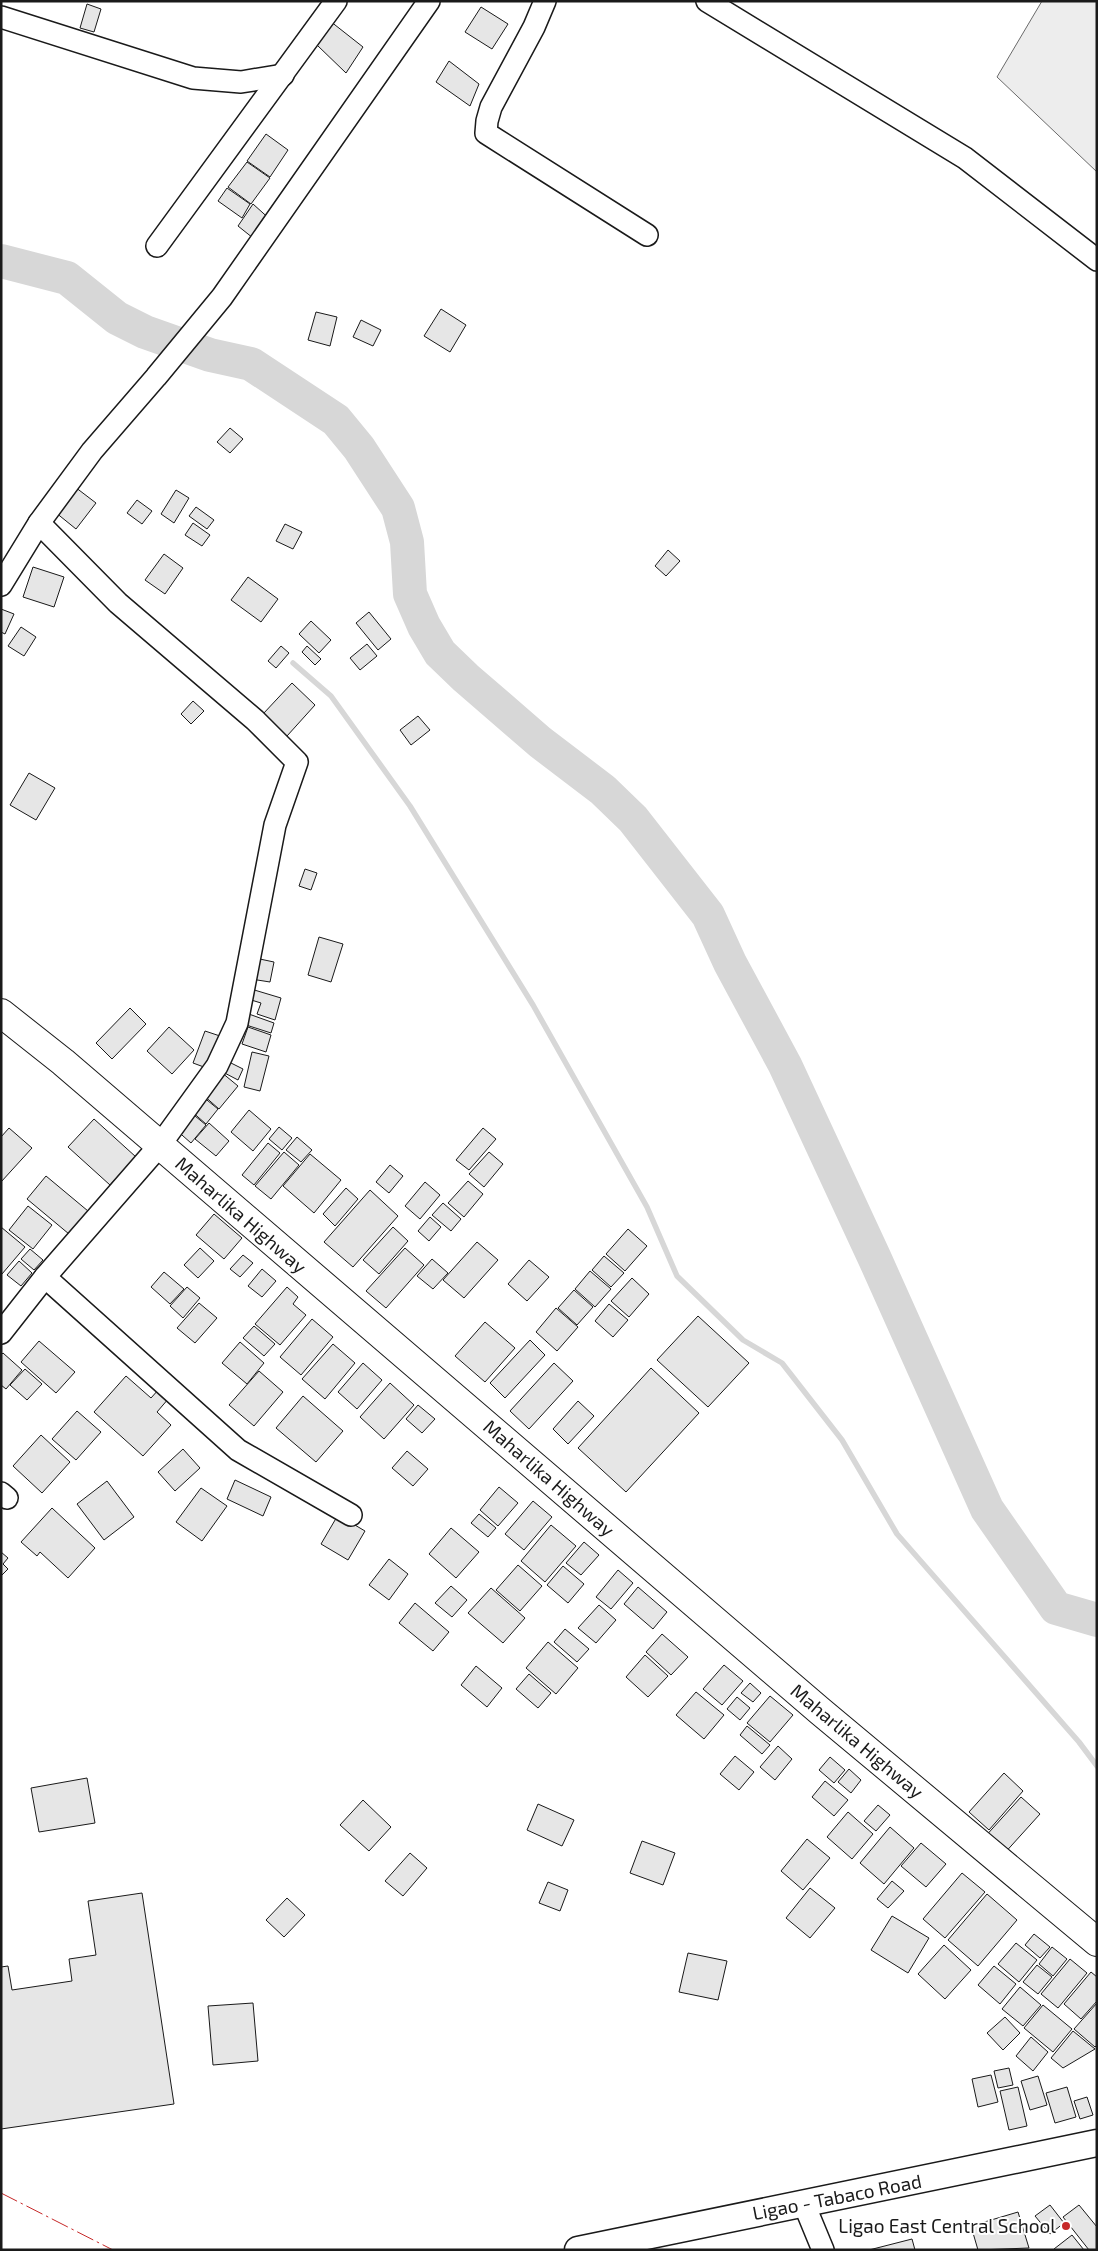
<svg xmlns="http://www.w3.org/2000/svg" width="1098" height="2251" font-family="'Exo 2',sans-serif">
<style>
.built{fill:#ededed;stroke:#6a6a6a}
.lines{fill:none;stroke-linecap:round;stroke-linejoin:round}
.stream{stroke:#d7d7d7;stroke-width:5.5}
.river{stroke:#d7d7d7;stroke-width:34}
.building{fill:#e6e6e6;stroke:#1a1a1a}
.minor-casing{stroke:#1a1a1a;stroke-width:24}
.major-casing{stroke:#1a1a1a;stroke-width:29}
.highway-casing{stroke:#1a1a1a;stroke-width:30}
.minor{stroke:#fff;stroke-width:21}
.major{stroke:#fff;stroke-width:26}
.highway{stroke:#fff;stroke-width:28}
.power{stroke:#c62828;stroke-width:1;stroke-dasharray:18 4 2.5 4;stroke-linecap:butt}
.poi-dot{fill:#c62828;stroke:#fff;stroke-width:2}
.labels{text-anchor:middle;stroke-width:4;stroke-linejoin:round;paint-order:stroke}
.street-label{font-size:19px;fill:#1a1a1a;stroke:#fff}
.poi-label{font-size:19px;fill:#1a1a1a;stroke:#fff;text-anchor:end}
</style>
<rect width="100%" height="100%" fill="#fff"/>
<!-- built -->
<polygon class="built" points="1042,1 1097,1 1097,172 997,77"/>
<g class="lines">
<!-- stream -->
<polyline class="stream" points="293,663 331,696 410,806 533,1005 647,1207 677,1276 743,1340 782,1363 842,1440 897,1534 1079,1742 1097,1766"/>
<!-- river -->
<polyline class="river" points="1,261 67,278 117,318 145,332 210,355 251,364 336,420 359,448 398,508 407,542 410,594 424,626 440,653 466,678 540,742 603,790 633,819 708,915 730,963 785,1065 875,1259 987,1509 1056,1608 1097,1620"/>
</g>
<!-- building -->
<g class="building">
<polygon points="87,4 101,9 94,32 80,28"/>
<polygon points="481,7 508,24 492,49 465,32"/>
<polygon points="330,21 363,47 346,73 317,45"/>
<polygon points="449,61 479,84 470,106 436,82"/>
<polygon points="266,134 288,150 270,177 247,161"/>
<polygon points="247,162 270,178 251,204 228,187"/>
<polygon points="227,188 250,204 242,218 218,201"/>
<polygon points="253,204 273,222 258,242 238,226"/>
<polygon points="441,309 466,325 450,352 424,336"/>
<polygon points="316,312 337,317 330,346 308,340"/>
<polygon points="361,320 381,330 373,346 353,337"/>
<polygon points="230,428 243,439 230,453 217,442"/>
<polygon points="75,487 96,503 76,529 55,512"/>
<polygon points="176,490 189,498 174,523 161,514"/>
<polygon points="137,500 152,511 142,524 127,513"/>
<polygon points="196,507 214,520 207,529 189,516"/>
<polygon points="193,523 210,535 202,546 185,535"/>
<polygon points="285,524 302,532 293,549 276,541"/>
<polygon points="668,550 680,561 666,576 655,566"/>
<polygon points="164,554 183,568 165,594 145,580"/>
<polygon points="33,567 64,577 54,607 23,597"/>
<polygon points="248,577 278,599 261,622 231,600"/>
<polygon points="1,609 14,614 5,634 1,632"/>
<polygon points="369,612 391,639 378,650 356,623"/>
<polygon points="311,621 331,640 319,653 299,634"/>
<polygon points="21,627 36,637 24,656 8,646"/>
<polygon points="367,644 377,656 360,670 350,658"/>
<polygon points="281,646 289,653 276,668 268,661"/>
<polygon points="307,646 321,659 315,665 302,652"/>
<polygon points="292,683 315,705 287,736 263,714"/>
<polygon points="193,701 204,711 191,724 181,714"/>
<polygon points="418,716 430,730 411,745 400,730"/>
<polygon points="29,773 55,788 36,820 10,805"/>
<polygon points="305,869 317,873 311,890 299,886"/>
<polygon points="319,937 343,944 331,982 308,975"/>
<polygon points="255,958 274,962 270,982 251,979"/>
<polygon points="251,989 281,998 275,1020 257,1014 261,1003 248,999"/>
<polygon points="130,1008 146,1024 112,1059 96,1043"/>
<polygon points="246,1013 274,1023 271,1033 243,1024"/>
<polygon points="169,1027 194,1050 172,1074 147,1051"/>
<polygon points="248,1027 271,1035 266,1052 242,1044"/>
<polygon points="205,1031 223,1037 212,1070 193,1063"/>
<polygon points="252,1052 269,1056 260,1091 244,1087"/>
<polygon points="223,1059 243,1069 238,1080 217,1069"/>
<polygon points="221,1072 238,1086 219,1109 202,1094"/>
<polygon points="202,1096 218,1109 206,1124 190,1110"/>
<polygon points="249,1110 271,1129 253,1151 231,1132"/>
<polygon points="189,1111 206,1125 191,1143 174,1128"/>
<polygon points="94,1119 136,1157 110,1185 68,1147"/>
<polygon points="209,1123 229,1141 216,1156 195,1139"/>
<polygon points="279,1127 292,1138 282,1150 269,1139"/>
<polygon points="9,1128 32,1148 1,1182 1,1137"/>
<polygon points="483,1128 496,1139 469,1170 456,1160"/>
<polygon points="297,1137 312,1150 301,1162 286,1150"/>
<polygon points="268,1143 280,1153 254,1185 242,1175"/>
<polygon points="284,1152 299,1165 271,1199 255,1186"/>
<polygon points="489,1152 503,1164 484,1187 469,1174"/>
<polygon points="310,1154 341,1180 314,1213 283,1186"/>
<polygon points="390,1165 403,1176 389,1193 376,1182"/>
<polygon points="46,1176 88,1211 69,1234 27,1199"/>
<polygon points="468,1181 483,1194 464,1217 448,1203"/>
<polygon points="425,1182 440,1195 420,1219 405,1206"/>
<polygon points="346,1188 358,1199 335,1226 323,1214"/>
<polygon points="370,1190 398,1216 353,1267 324,1242"/>
<polygon points="443,1203 461,1219 451,1231 432,1215"/>
<polygon points="28,1206 52,1225 33,1249 9,1230"/>
<polygon points="214,1214 242,1238 224,1259 196,1235"/>
<polygon points="430,1217 441,1227 429,1241 418,1231"/>
<polygon points="1,1227 25,1247 2,1274 1,1273"/>
<polygon points="393,1227 408,1241 379,1274 363,1260"/>
<polygon points="628,1229 647,1246 625,1271 606,1254"/>
<polygon points="477,1242 498,1260 464,1298 443,1280"/>
<polygon points="200,1248 214,1261 198,1278 184,1265"/>
<polygon points="405,1248 424,1265 386,1308 366,1291"/>
<polygon points="30,1249 43,1260 34,1270 21,1259"/>
<polygon points="243,1255 253,1263 240,1277 230,1269"/>
<polygon points="604,1256 624,1273 611,1287 592,1270"/>
<polygon points="432,1259 448,1273 433,1289 417,1276"/>
<polygon points="529,1260 549,1277 527,1301 508,1284"/>
<polygon points="19,1261 32,1273 21,1286 7,1275"/>
<polygon points="262,1269 276,1281 262,1297 248,1286"/>
<polygon points="590,1271 611,1289 595,1307 575,1289"/>
<polygon points="164,1272 184,1289 170,1304 151,1287"/>
<polygon points="632,1278 649,1294 629,1317 611,1301"/>
<polygon points="187,1287 200,1298 183,1318 170,1306"/>
<polygon points="287,1287 298,1297 293,1304 306,1315 280,1345 255,1324"/>
<polygon points="574,1290 593,1307 577,1325 558,1308"/>
<polygon points="199,1303 217,1318 195,1343 177,1328"/>
<polygon points="609,1304 628,1320 613,1337 595,1321"/>
<polygon points="556,1308 578,1327 557,1351 536,1332"/>
<polygon points="698,1316 749,1363 708,1407 657,1360"/>
<polygon points="312,1319 333,1337 301,1375 280,1357"/>
<polygon points="485,1322 515,1348 485,1382 455,1356"/>
<polygon points="254,1326 275,1344 264,1356 243,1338"/>
<polygon points="530,1340 545,1355 505,1398 490,1383"/>
<polygon points="39,1341 75,1372 56,1393 21,1362"/>
<polygon points="240,1342 264,1363 247,1384 222,1363"/>
<polygon points="333,1344 355,1363 325,1399 302,1379"/>
<polygon points="3,1353 22,1370 6,1389 1,1385 1,1355"/>
<polygon points="363,1363 382,1380 357,1409 338,1392"/>
<polygon points="554,1363 573,1381 529,1429 510,1411"/>
<polygon points="651,1368 699,1413 626,1492 578,1448"/>
<polygon points="25,1369 42,1384 27,1400 10,1385"/>
<polygon points="259,1371 283,1392 254,1426 229,1405"/>
<polygon points="126,1376 151,1398 159,1389 169,1398 157,1412 171,1425 143,1456 94,1412"/>
<polygon points="390,1383 414,1405 384,1439 360,1417"/>
<polygon points="303,1396 343,1431 316,1462 276,1428"/>
<polygon points="578,1401 594,1416 568,1444 553,1429"/>
<polygon points="418,1405 435,1419 422,1433 406,1419"/>
<polygon points="77,1411 101,1432 76,1460 52,1439"/>
<polygon points="41,1435 70,1462 42,1493 13,1466"/>
<polygon points="183,1449 200,1468 175,1491 158,1472"/>
<polygon points="407,1451 428,1469 413,1486 392,1468"/>
<polygon points="235,1480 271,1497 263,1516 227,1499"/>
<polygon points="107,1481 134,1517 104,1540 77,1504"/>
<polygon points="499,1487 518,1503 498,1526 480,1510"/>
<polygon points="201,1488 227,1506 202,1541 176,1522"/>
<polygon points="533,1501 552,1517 524,1550 505,1534"/>
<polygon points="52,1508 95,1548 68,1578 40,1552 37,1556 21,1542"/>
<polygon points="479,1514 496,1528 488,1537 471,1523"/>
<polygon points="338,1515 365,1531 348,1560 321,1544"/>
<polygon points="551,1525 576,1546 545,1582 521,1561"/>
<polygon points="451,1528 479,1552 456,1578 429,1554"/>
<polygon points="584,1542 599,1555 581,1575 566,1563"/>
<polygon points="1,1552 8,1558 3,1564 8,1569 1,1576"/>
<polygon points="389,1559 408,1574 389,1600 369,1585"/>
<polygon points="518,1565 542,1586 520,1611 496,1590"/>
<polygon points="563,1566 584,1584 568,1603 547,1585"/>
<polygon points="618,1570 633,1583 611,1609 596,1597"/>
<polygon points="451,1586 467,1600 452,1617 435,1603"/>
<polygon points="638,1587 667,1612 653,1629 624,1604"/>
<polygon points="491,1588 525,1618 503,1643 468,1613"/>
<polygon points="415,1603 449,1632 433,1651 399,1623"/>
<polygon points="599,1605 616,1620 596,1643 578,1628"/>
<polygon points="565,1629 589,1649 577,1662 554,1642"/>
<polygon points="662,1634 688,1657 671,1675 646,1652"/>
<polygon points="548,1642 578,1668 556,1694 526,1668"/>
<polygon points="645,1655 668,1676 648,1697 626,1677"/>
<polygon points="724,1665 743,1681 722,1705 703,1689"/>
<polygon points="476,1666 502,1688 487,1707 461,1685"/>
<polygon points="529,1674 551,1693 538,1708 516,1689"/>
<polygon points="750,1683 761,1693 753,1702 741,1693"/>
<polygon points="696,1692 724,1715 704,1739 676,1715"/>
<polygon points="770,1696 793,1715 770,1742 747,1723"/>
<polygon points="737,1697 750,1708 740,1720 727,1709"/>
<polygon points="747,1726 770,1745 762,1754 740,1735"/>
<polygon points="778,1746 792,1759 775,1780 760,1767"/>
<polygon points="735,1756 754,1772 739,1790 720,1774"/>
<polygon points="830,1757 845,1770 834,1783 819,1770"/>
<polygon points="849,1769 861,1780 851,1793 838,1782"/>
<polygon points="1004,1773 1023,1791 989,1830 969,1812"/>
<polygon points="87,1778 95,1823 39,1832 31,1788"/>
<polygon points="825,1781 848,1800 834,1816 812,1797"/>
<polygon points="1021,1797 1040,1814 1002,1856 983,1839"/>
<polygon points="363,1800 391,1827 369,1851 340,1825"/>
<polygon points="538,1804 574,1820 562,1846 527,1830"/>
<polygon points="878,1805 890,1815 876,1831 864,1821"/>
<polygon points="848,1812 873,1834 852,1859 827,1837"/>
<polygon points="890,1827 914,1848 884,1884 860,1863"/>
<polygon points="807,1839 830,1858 803,1890 781,1871"/>
<polygon points="642,1841 675,1853 663,1885 630,1873"/>
<polygon points="921,1843 946,1864 926,1887 901,1866"/>
<polygon points="410,1853 427,1868 403,1896 385,1881"/>
<polygon points="962,1873 985,1892 945,1938 923,1919"/>
<polygon points="892,1881 904,1891 888,1908 877,1899"/>
<polygon points="548,1882 568,1890 560,1911 539,1903"/>
<polygon points="810,1888 835,1908 810,1938 786,1918"/>
<polygon points="142,1893 174,2104 1,2129 1,1967 8,1966 12,1990 72,1981 69,1959 96,1955 88,1901"/>
<polygon points="987,1894 1017,1920 978,1966 948,1940"/>
<polygon points="287,1898 305,1915 284,1937 266,1920"/>
<polygon points="892,1916 929,1938 908,1973 871,1950"/>
<polygon points="1034,1934 1050,1947 1040,1958 1025,1945"/>
<polygon points="1016,1943 1037,1960 1019,1982 998,1964"/>
<polygon points="944,1945 971,1970 945,1999 918,1974"/>
<polygon points="1052,1947 1067,1959 1053,1976 1039,1964"/>
<polygon points="688,1953 727,1961 718,2000 679,1992"/>
<polygon points="1070,1959 1087,1973 1058,2008 1041,1994"/>
<polygon points="1037,1965 1052,1977 1038,1994 1023,1982"/>
<polygon points="994,1966 1016,1984 1000,2004 978,1985"/>
<polygon points="1091,1972 1097,1977 1097,2001 1081,2019 1064,2004"/>
<polygon points="1020,1987 1041,2005 1023,2026 1002,2009"/>
<polygon points="253,2003 258,2061 213,2065 208,2006"/>
<polygon points="1097,2003 1097,2045 1095,2047 1074,2029"/>
<polygon points="1043,2005 1072,2029 1053,2052 1024,2028"/>
<polygon points="1005,2017 1020,2033 1003,2050 987,2033"/>
<polygon points="1073,2031 1095,2049 1063,2068 1051,2058"/>
<polygon points="1031,2037 1048,2052 1033,2071 1016,2056"/>
<polygon points="1009,2068 1013,2085 998,2088 994,2071"/>
<polygon points="991,2075 998,2102 978,2107 972,2079"/>
<polygon points="1038,2076 1047,2105 1030,2110 1021,2081"/>
<polygon points="1018,2087 1027,2126 1009,2130 1000,2091"/>
<polygon points="1067,2087 1076,2117 1055,2123 1046,2093"/>
<polygon points="1087,2097 1093,2115 1080,2119 1074,2101"/>
<polygon points="1050,2205 1064,2223 1050,2234 1035,2216"/>
<polygon points="1079,2205 1097,2227 1097,2250 1089,2250 1063,2217"/>
<polygon points="1018,2212 1029,2248 978,2250 971,2226"/>
<polygon points="1072,2235 1084,2250 1054,2250 1054,2249"/>
<polygon points="912,2239 915,2250 869,2250"/>
</g>
<g class="lines">
<defs>
<g id="minor">
<polyline points="545,1 534,27 491,107 487,121 486,133 647,235"/>
<polyline points="707,1 965,158 1097,260"/>
<polyline points="1,17 193,78 241,82 283,75"/>
<polyline points="157,246 336,1"/>
<polyline points="1,585 39,523 92,451 156,377 222,297 429,1"/>
<polyline points="45,1277 238,1450 351,1515"/>
<polyline points="1,1333 45,1277 160,1145 217,1066 237,1023 275,825 297,762 255,720 118,603 39,523"/>
<polyline points="1,1493 7,1498"/>
<polyline points="804,2204 823,2250"/>
</g>
<polyline id="major" points="578,2250 1097,2143"/>
<polyline id="highway" points="1,1013 63,1062 820,1711 1097,1942"/>
</defs>
<!-- minor casing -->
<use href="#minor" class="minor-casing"/>
<!-- major casing -->
<use href="#major" class="major-casing"/>
<!-- highway casing -->
<use href="#highway" class="highway-casing"/>
<!-- minor -->
<use href="#minor" class="minor"/>
<!-- major -->
<use href="#major" class="major"/>
<!-- highway -->
<use href="#highway" class="highway"/>
<!-- power -->
<polyline class="power" points="1,2193 113,2250"/>
</g>
<!-- markers -->
<circle class="poi-dot" cx="1066" cy="2226" r="5"/>
<g class="labels">
<!-- street labels -->
<g class="street-label">
<text transform="translate(241 1215) rotate(41)" y="7">Maharlika Highway</text>
<text transform="translate(549 1478) rotate(41)" y="7">Maharlika Highway</text>
<text transform="translate(857 1741) rotate(40)" y="7">Maharlika Highway</text>
<text transform="translate(837 2197) rotate(-11)" y="7">Ligao - Tabaco Road</text>
</g>
<!-- poi labels -->
<g class="poi-label">
<text x="1056" y="2233">Ligao East Central School</text>
</g>
</g>
<!-- border -->
<rect width="1098" height="2251" fill="none" stroke="#1a1a1a" stroke-width="5"/>
</svg>
